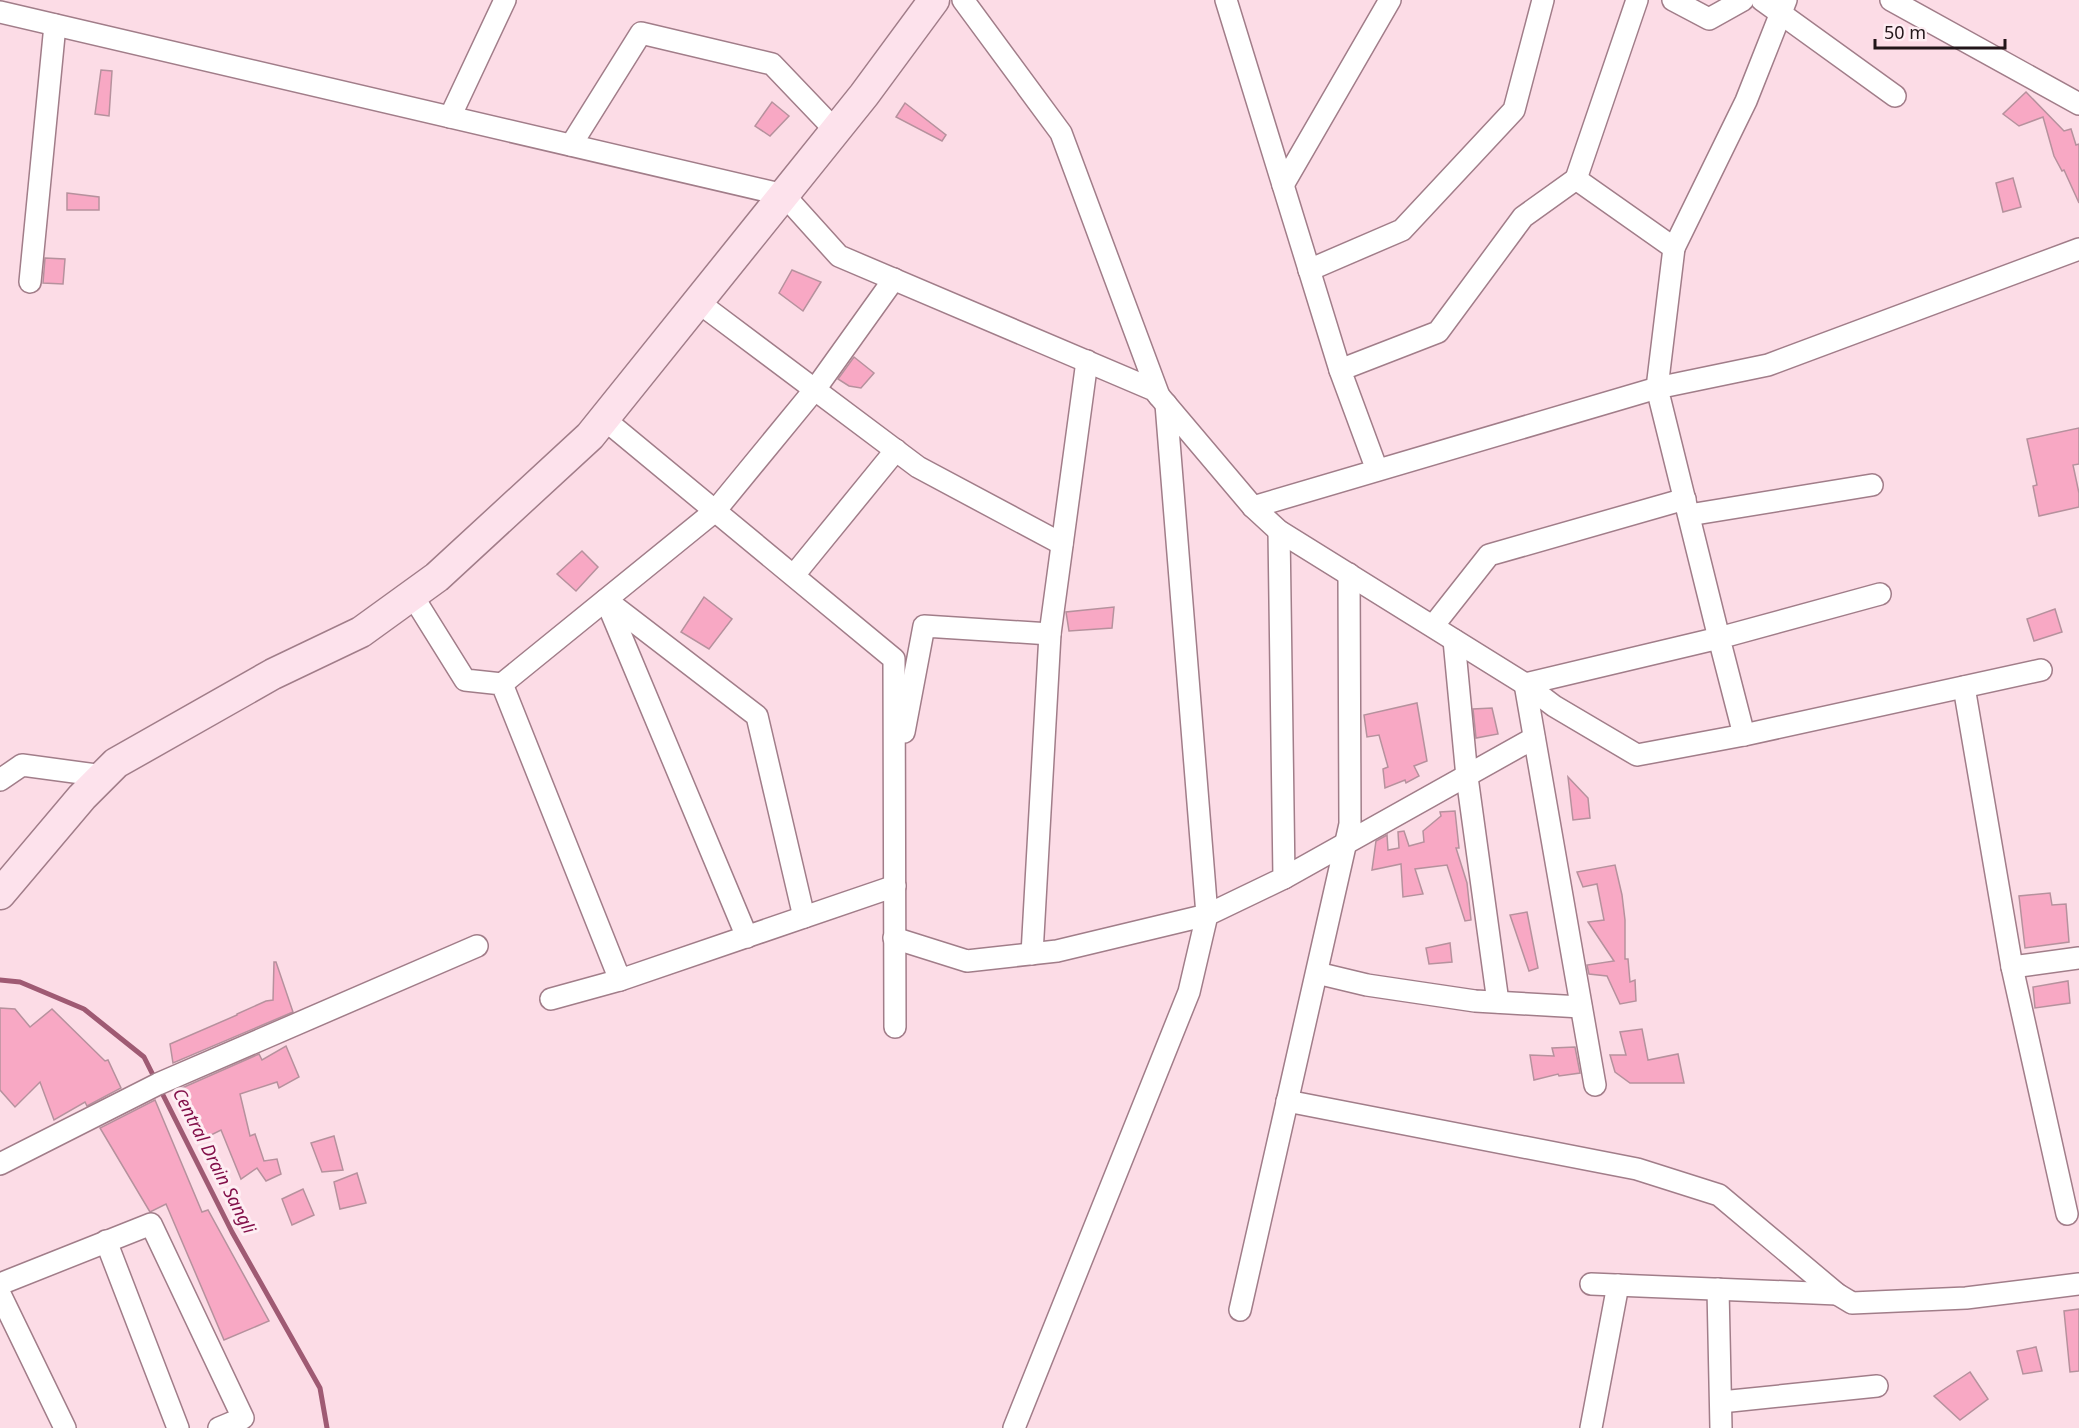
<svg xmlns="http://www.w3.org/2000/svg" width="2079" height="1428" font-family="'Noto Sans',sans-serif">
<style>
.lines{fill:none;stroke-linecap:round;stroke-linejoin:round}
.stream{stroke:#9f5a73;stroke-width:5}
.building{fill:#f8a8c4;stroke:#b6919d;stroke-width:1.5}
.street-casing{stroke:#a17d89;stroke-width:24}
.secondary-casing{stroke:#a17d89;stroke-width:33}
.street{stroke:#fff;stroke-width:21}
.secondary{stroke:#fde2ec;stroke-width:30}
.labels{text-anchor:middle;stroke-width:6;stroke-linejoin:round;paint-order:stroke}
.water-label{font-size:18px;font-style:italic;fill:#83104a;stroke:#feeef3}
</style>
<rect width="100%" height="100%" fill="#fcdce6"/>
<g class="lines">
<!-- stream -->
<g class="stream">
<polyline points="0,980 20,982 84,1009 144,1057 156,1081"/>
<polyline points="160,1089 232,1232 320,1388 327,1428"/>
</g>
</g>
<!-- building -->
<g class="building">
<polygon points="101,70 112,71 109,116 95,114"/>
<polygon points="2026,92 2064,131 2071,129 2076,145 2079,144 2079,203 2064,170 2062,171 2054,156 2043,117 2019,126 2003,114"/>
<polygon points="772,102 789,116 770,136 755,126"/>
<polygon points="905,103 946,135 942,141 896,117"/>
<polygon points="2013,178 2021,207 2003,212 1996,183"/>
<polygon points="67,193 99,197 99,210 67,210"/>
<polygon points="45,258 65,259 63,284 43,283"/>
<polygon points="792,270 821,282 803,311 779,293"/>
<polygon points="854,357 874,373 861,388 849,386 838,379"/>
<polygon points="2079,428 2079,464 2073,465 2079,493 2079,507 2039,516 2033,486 2037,485 2027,439"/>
<polygon points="582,551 598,567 576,591 557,574"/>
<polygon points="704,597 732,619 709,649 681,632"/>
<polygon points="1114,607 1112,628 1069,631 1066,612"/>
<polygon points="2055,609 2062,632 2034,641 2027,619"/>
<polygon points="1417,703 1427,761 1414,766 1419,776 1406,783 1405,780 1385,788 1383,769 1388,767 1379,735 1367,737 1364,715"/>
<polygon points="1492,708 1498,734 1476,738 1473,709"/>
<polygon points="1568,777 1588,798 1590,818 1573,820"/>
<polygon points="1455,811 1459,848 1456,848 1467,883 1471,920 1465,921 1447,865 1415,869 1423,894 1403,897 1401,864 1372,870 1376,841 1387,835 1388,850 1399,848 1398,832 1404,831 1409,846 1424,842 1423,831 1441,816 1440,812"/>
<polygon points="1615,865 1622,895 1625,920 1625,959 1628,959 1630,982 1635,980 1636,1001 1620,1004 1607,976 1589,974 1587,965 1614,961 1588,922 1604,920 1597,884 1583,887 1577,872"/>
<polygon points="2050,893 2052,905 2066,904 2069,942 2025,948 2019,896"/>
<polygon points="1527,912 1538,968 1529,971 1510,915"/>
<polygon points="1450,943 1452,962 1429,964 1426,948"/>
<polygon points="274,962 276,962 293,1012 173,1063 170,1044 237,1015 237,1014 266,1001 273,1000"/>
<polygon points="2068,981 2070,1003 2035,1008 2033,987"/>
<polygon points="0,1008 15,1009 30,1027 52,1009 105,1061 108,1060 121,1088 87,1106 85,1102 54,1120 40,1082 15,1107 0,1090"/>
<polygon points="1642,1029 1648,1060 1678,1054 1684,1083 1630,1083 1615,1072 1610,1055 1626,1055 1620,1032"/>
<polygon points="286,1046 299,1077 279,1088 277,1082 240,1094 250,1136 255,1134 264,1161 277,1159 281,1174 266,1181 257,1168 241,1179 221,1130 201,1140 182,1088 259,1054 262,1060"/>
<polygon points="1575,1047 1580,1073 1559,1076 1558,1074 1534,1080 1530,1055 1554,1056 1552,1048"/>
<polygon points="155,1100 202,1212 208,1210 269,1321 224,1340 166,1204 150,1212 100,1128"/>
<polygon points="334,1136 343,1170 322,1172 311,1143"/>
<polygon points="357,1173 366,1203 340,1209 334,1182"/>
<polygon points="303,1189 314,1215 292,1225 282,1199"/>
<polygon points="2079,1309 2079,1371 2070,1372 2064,1311"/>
<polygon points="2036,1347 2042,1371 2023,1374 2017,1351"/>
<polygon points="1970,1372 1988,1399 1960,1420 1934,1396"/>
</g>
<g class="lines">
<defs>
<g id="street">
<polyline points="963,0 1061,133 1159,396"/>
<polyline points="1226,0 1340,370"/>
<polyline points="1673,0 1709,19 1743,0"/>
<polyline points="1762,0 1895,96"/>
<polyline points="1891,0 2079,104"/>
<polyline points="0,12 784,195 839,256 1154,390 1253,507 1279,531 1525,684 1554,706 1637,755 1744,735 2041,670"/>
<polyline points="450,117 505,0"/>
<polyline points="571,145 641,33 772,64 836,131"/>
<polyline points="1576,179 1637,0"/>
<polyline points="1283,185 1390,0"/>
<polyline points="1674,248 1746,101 1786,0"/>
<polyline points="1309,270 1402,230 1514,110 1543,0"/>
<polyline points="30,282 55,25"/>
<polyline points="698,302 918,467 1062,544"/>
<polyline points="604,419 894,659 895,1027"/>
<polyline points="1253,507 1657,388 1674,248 1576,179 1523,217 1438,332 1340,370 1377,470"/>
<polyline points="1689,515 1872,485"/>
<polyline points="794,575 896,450"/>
<polyline points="412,595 465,680 502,684 620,980 895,886"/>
<polyline points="606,600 757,716 804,917"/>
<polyline points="606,600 747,937"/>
<polyline points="1433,626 1489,555 1685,499"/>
<polyline points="1454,640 1467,777 1498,1002"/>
<polyline points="502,684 715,511 816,388 894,279"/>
<polyline points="1525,684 1719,638 1657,388 1768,365 2079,249"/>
<polyline points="1525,684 1595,1085"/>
<polyline points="1964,687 2012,967 2067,1214"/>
<polyline points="904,732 924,626 1050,634"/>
<polyline points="1744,735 1719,638 1880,594"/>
<polyline points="0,780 22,765 104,776"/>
<polyline points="1284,878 1534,738"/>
<polyline points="894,938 967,961 1057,951 1207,915 1166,404"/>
<polyline points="1032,954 1050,634 1087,361"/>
<polyline points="2012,967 2079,958"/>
<polyline points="1317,973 1367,985 1475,1001 1581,1007"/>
<polyline points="551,999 620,980"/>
<polyline points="1287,1101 1637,1169 1719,1195 1837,1294 1852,1303 1966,1298 2079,1284"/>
<polyline points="0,1164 158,1084 477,946"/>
<polyline points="106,1241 178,1428"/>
<polyline points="0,1284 151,1224 243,1418 219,1428"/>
<polyline points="1591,1284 1837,1294"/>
<polyline points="1718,1289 1721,1428"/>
<polyline points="0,1294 65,1428"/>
<polyline points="1240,1310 1350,824 1349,574"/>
<polyline points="1721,1402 1877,1386"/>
<polyline points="1014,1428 1189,992 1207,915 1284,878 1279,531"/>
<polyline points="1591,1428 1618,1285"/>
</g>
<polyline id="secondary" points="0,894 82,797 116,763 273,674 361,632 437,577 590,436 864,95 934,0"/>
</defs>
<!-- street casing -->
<use href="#street" class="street-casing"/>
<!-- secondary casing -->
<use href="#secondary" class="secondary-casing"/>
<!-- street -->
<use href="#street" class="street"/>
<!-- secondary -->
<use href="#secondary" class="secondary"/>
</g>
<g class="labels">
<!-- water labels -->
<g class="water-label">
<text transform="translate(214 1161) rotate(63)" y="6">Central Drain Sangli</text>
</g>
</g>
<!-- scale -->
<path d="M1875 39v9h130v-9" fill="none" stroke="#221519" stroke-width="3"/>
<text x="1884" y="39" font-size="18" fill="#221519" stroke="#feeef3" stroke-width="4.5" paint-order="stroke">50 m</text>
</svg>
